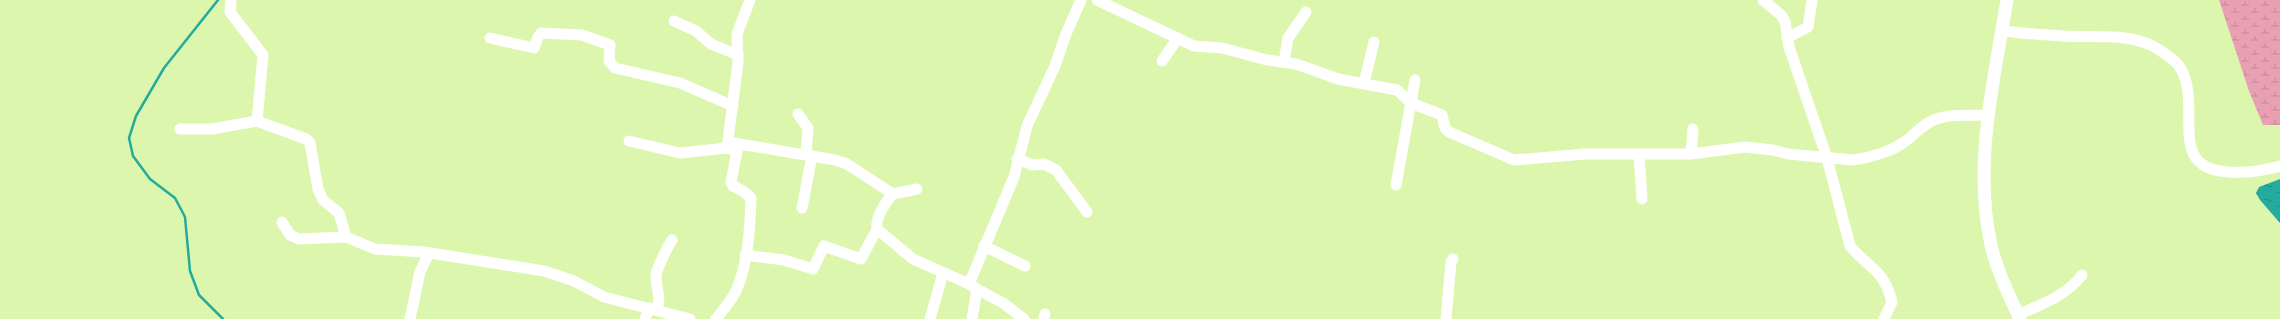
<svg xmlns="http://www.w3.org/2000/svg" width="2280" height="319" font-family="Signika,sans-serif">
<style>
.wetland{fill:url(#wetland-marsh)}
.water{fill:url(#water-ripples)}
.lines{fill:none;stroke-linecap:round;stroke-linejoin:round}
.stream{stroke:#24ab9d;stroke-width:2.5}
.minor{stroke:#fff;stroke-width:11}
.major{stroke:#fff;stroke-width:13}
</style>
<defs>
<pattern id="wetland-marsh" width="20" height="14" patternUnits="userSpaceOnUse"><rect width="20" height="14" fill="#e9a0b2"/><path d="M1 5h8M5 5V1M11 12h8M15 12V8" fill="none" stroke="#c78997"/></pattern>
<pattern id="water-ripples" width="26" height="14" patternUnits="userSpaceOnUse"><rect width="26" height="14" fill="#24ab9d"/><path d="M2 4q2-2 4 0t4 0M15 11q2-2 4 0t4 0" fill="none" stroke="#1e8a7e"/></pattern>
</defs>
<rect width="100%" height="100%" fill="#ddf6ad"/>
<!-- wetland -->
<polygon class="wetland" points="2219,0 2280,0 2280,125 2263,125 2249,91"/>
<!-- water -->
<polygon class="water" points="2280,179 2280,223 2260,200 2256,193 2259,187"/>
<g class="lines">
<!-- stream -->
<polyline class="stream" points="218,0 164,68 136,116 129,138 133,156 150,179 175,198 185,217 190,271 199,295 223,319"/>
<!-- minor -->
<g class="minor">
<polyline points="231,0 230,12 263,55 257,121 306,139 310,143 318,189 323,200 339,213 346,237 375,249 424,252 544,271 574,281 604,297 690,319"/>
<path d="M1097,0L1194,46L1222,48L1267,60L1296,64L1338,79L1397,90L1411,103L1442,115L1445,128L1449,132L1514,160L1585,154H1691L1745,147L1773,150L1788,154L1853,160C1869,158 1894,151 1907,140C1916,133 1923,124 1934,120C1949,113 1972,116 1989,115"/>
<path d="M1763,0L1781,15L1785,21L1789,47L1827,158L1850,246C1869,269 1884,269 1892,302L1884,319"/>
<polyline points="674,21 696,31 711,44 738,55"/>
<path d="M2002,31C2022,33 2042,35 2063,36C2092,38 2132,32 2158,49C2165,54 2174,59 2179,66C2205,104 2163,169 2229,172C2246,173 2263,171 2280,166"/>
<polyline points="490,38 534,48 538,37 541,33 582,35 610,45 609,61 615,68 680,83 733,106"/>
<polyline points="1787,38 1808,27 1812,0"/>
<polyline points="1162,61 1178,38"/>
<polyline points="1284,62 1288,38 1306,12"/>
<polyline points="1364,83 1374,42"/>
<polyline points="798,114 808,128 806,154"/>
<polyline points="180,129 212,129 257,121"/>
<polyline points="629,141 680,153 727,148"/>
<polyline points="728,142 835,160 847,164 893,194"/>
<polyline points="1691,154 1693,129"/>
<polyline points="1639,155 1642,199"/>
<polyline points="1017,159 1033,165 1044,164 1056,170 1087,212"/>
<polyline points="1396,185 1415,80"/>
<path d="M917,189L893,194C886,201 875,218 877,229L913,259L969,284"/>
<polyline points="802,208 812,156"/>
<polyline points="282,222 290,235 299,239 346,237"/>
<polyline points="984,246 1025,266"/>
<polyline points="745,255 784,260 813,269 824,246 861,259 877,229"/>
<polyline points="977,289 1003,303 1024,319"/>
<path d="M656,310C663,296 655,289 656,275C657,268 668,246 672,240"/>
<path d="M2018,315C2042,304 2066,296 2082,275"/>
<polyline points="410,319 420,272 429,253"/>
<polyline points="645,319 649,308"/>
<path d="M716,319C723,310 731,301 736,291C748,264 750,228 751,198L743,191L733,186L731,182L737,151L727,148L738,62L737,34L750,0"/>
<polyline points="930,319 943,273"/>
<polyline points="972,319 977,289 969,284 1014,177 1027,126 1055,66 1066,34 1081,0"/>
<polyline points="1044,319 1045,314"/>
<polyline points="1446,319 1451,262 1453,259"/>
</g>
<!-- major -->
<path class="major" d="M2007,0C1994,80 1973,164 1991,245C1997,271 2009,295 2020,319"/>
</g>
</svg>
